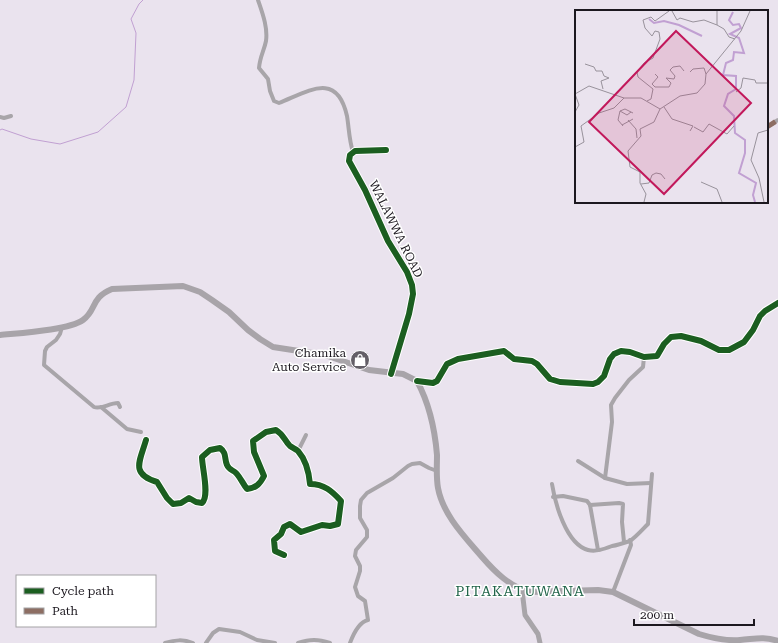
<svg xmlns="http://www.w3.org/2000/svg" width="778" height="643" font-family="'Roboto Serif',serif">
<style>
.lines{fill:none;stroke-linecap:round;stroke-linejoin:round}
.stream{stroke:#c1a0d2;stroke-width:1}
.minor{stroke:#a8a5a9;stroke-width:4}
.tertiary{stroke:#a8a5a9;stroke-width:5}
.secondary{stroke:#a8a4a9;stroke-width:6}
.quiet{stroke:#8d6e63;stroke-width:5;stroke-dasharray:10 5;stroke-linecap:butt}
.cycleway-casing{stroke:#fff;stroke-width:8}
.cycleway{stroke:#1b5e20;stroke-width:6}
.labels{text-anchor:middle;stroke-width:3;stroke-linejoin:round;paint-order:stroke}
.street-label{font-size:12px;fill:#1c181f;stroke:#fff}
.poi-label{font-size:12px;fill:#1c181f;stroke:#fff;text-anchor:end}
.quarter-label{font-size:14px;letter-spacing:1px;fill:#22654a;stroke:#fff}
.inset-river{fill:none;stroke:#c1a0d2;stroke-width:2}
.inset-road{fill:none;stroke:#98929b;stroke-width:1}
.view{fill:#c2185b;fill-opacity:0.15;stroke:#c2185b;stroke-width:2}
.inset-edge{fill:none;stroke:#1c181f;stroke-width:2}
</style>
<rect width="100%" height="100%" fill="#eae3ee"/>
<g class="lines">
<!-- stream -->
<polyline class="stream" points="0,130 2,129 31,139 60,144 98,132 126,107 134,80 136,33 131,19 139,4 143,0"/>
<!-- minor -->
<g class="minor">
<path d="M258,0C262,12 268,27 266,41C264,51 260,56 259,68L268,79L270,91L274,101L279,103C309,91 337,71 347,116C349,128 349,140 353,152"/>
<polyline points="0,117 4,118 11,116"/>
<polyline points="767,127 778,120"/>
<polyline points="386,150 355,151 350,155 349,161 365,190 388,241 407,272 412,285 413,294 409,314 391,373"/>
<path d="M62,327L60,334L56,340L47,347L45,351L44,365L94,407C101,410 109,403 118,403L120,407"/>
<polyline points="417,381 433,383 437,381 447,364 458,359 504,351 514,359 532,361 537,364 550,379 560,382 593,384 598,382 604,376 610,359 614,354 621,351 630,352 644,357 657,356 664,344 671,337 681,336 701,341 719,350 729,350 744,342 753,330 760,316 765,311 778,303"/>
<polyline points="101,407 127,429 141,432"/>
<path d="M146,440C140,461 130,474 157,482L167,498L173,504L181,503L189,498L196,502L202,503C210,496 202,468 202,457L210,450L220,448C227,453 224,458 227,465C229,470 233,470 236,473C240,477 243,484 247,489C256,488 260,484 264,476L254,452L253,441L266,432L276,430C284,435 284,440 290,446C293,448 296,449 298,451C306,460 309,473 310,484C324,484 332,491 341,501L338,524L330,526L322,525L301,532L290,524L284,527L281,534L274,540L275,551L284,555"/>
<polyline points="298,451 306,435"/>
<polyline points="578,461 605,478 627,484 651,483"/>
<polyline points="605,478 612,422 611,405 615,398 629,380 643,367 644,357"/>
<path d="M552,484C555,503 566,544 588,550C596,552 604,549 612,546C618,545 624,543 630,541C636,537 643,529 648,524L652,474"/>
<polyline points="553,497 563,496 587,501 590,505 598,550"/>
<polyline points="590,505 619,503 623,504 622,522 624,542"/>
<polyline points="613,592 631,545 630,540"/>
<path d="M165,643C175,640 183,639 193,643"/>
<polyline points="206,643 213,633 219,629 240,632 257,640 275,643"/>
<path d="M298,643C310,639 318,639 330,643"/>
<path d="M350,643C353,635 359,622 368,620L365,601L358,596L355,587L360,571V566L355,556L356,550L367,537V530L360,518V506L361,500L367,493L393,478L408,466L412,464L420,463L429,468L437,471"/>
</g>
<!-- tertiary -->
<polyline class="tertiary" points="522,590 525,615 538,634 540,643"/>
<!-- secondary -->
<path class="secondary" d="M0,335C19,333 69,330 83,320C97,310 90,298 112,289L183,286L200,292L212,300L229,312L248,330L260,339L273,347L325,355L369,370L403,374L417,381C429,403 435,431 437,455C437,466 436,477 438,488C443,515 465,537 482,557C495,572 510,587 530,592L598,590L613,592L699,634C712,638 726,641 740,640C755,639 763,636 778,641"/>
<!-- quiet -->
<polyline class="quiet" points="767,127 778,120"/>
<defs>
<g id="cycleway">
<polyline points="386,150 355,151 350,155 349,161 365,190 388,241 407,272 412,285 413,294 409,314 391,374"/>
<polyline points="417,381 433,383 437,381 447,364 458,359 504,351 514,359 532,361 537,364 550,379 560,382 593,384 598,382 604,376 610,359 614,354 621,351 630,352 644,357 657,356 664,344 671,337 681,336 701,341 719,350 729,350 744,342 753,330 760,316 765,311 778,303"/>
<path d="M146,440C140,461 130,474 157,482L167,498L173,504L181,503L189,498L196,502L202,503C210,496 202,468 202,457L210,450L220,448C227,453 224,458 227,465C229,470 233,470 236,473C240,477 243,484 247,489C256,488 260,484 264,476L254,452L253,441L266,432L276,430C284,435 284,440 290,446C293,448 296,449 298,451C306,460 309,473 310,484C324,484 332,491 341,501L338,524L330,526L322,525L301,532L290,524L284,527L281,534L274,540L275,551L284,555"/>
</g>
</defs>
<!-- cycleway casing -->
<use href="#cycleway" class="cycleway-casing"/>
<!-- cycleway -->
<use href="#cycleway" class="cycleway"/>
</g>
<!-- icons -->
<defs>
<symbol id="shop-disc" viewBox="-11 -11 22 22"><circle r="9.5" fill="#645f67" stroke="#fff"/><path d="M-5-2.5h2.3a2.7 3.5 0 0 1 5.4 0H5L5.5 6h-11ZM-1.5-2.5h3a1.5 2.3 0 0 0-3 0Z" fill="#fff"/></symbol>
</defs>
<g fill-rule="evenodd">
<use href="#shop-disc" x="349" y="349" width="22" height="22"/>
</g>
<g class="labels">
<!-- street labels -->
<g class="street-label">
<text transform="translate(396 229) rotate(64)" y="4">WALAWWA ROAD</text>
</g>
<!-- poi labels -->
<g class="poi-label">
<text x="346" y="357">Chamika<tspan x="346" dy="14">Auto Service</tspan></text>
</g>
<!-- quarter labels -->
<g class="quarter-label">
<text x="520" y="596">PITAKATUWANA</text>
</g>
</g>
<!-- overview -->
<g transform="translate(575 10)">
<rect width="193" height="193" fill="#eae3ee"/>
<path class="inset-river" d="M158,2L154,10L158,15L164,14L166,18L155,24L164,28L169,43L159,42L158,50L151,53L148,65L161,66V79L153,84L149,96L159,106L160,123L170,130V143L164,163L181,173L178,185L180,192M74,9L79,13L89,11L104,15L127,26"/>
<path class="inset-road" d="M97,1L102,10L105,8L118,12L129,10L142,15M142,1V15L149,19L154,27L160,29M10,54L19,57L21,61H27L29,66L34,68L26,71L28,79M115,62L118,59L129,58L131,64M80,64L83,67L77,74L80,77H94L96,73L91,68L99,69L100,66L95,60L98,57L105,56L109,61M161,82L166,78L168,68L180,70L181,73H193M0,84L14,76L49,88M72,91L76,89L78,79L63,67L62,62L69,53L78,48L85,29L84,22L80,21L77,26L70,18L68,10L76,7L80,11L94,1M89,97L97,109L118,116L115,121M45,101L52,105L56,102M0,102L4,95L0,84M53,110L61,119L62,128M47,115L58,109M48,116L43,110L45,101L50,99L58,103M119,117L128,122L134,114L152,124L159,116M0,137L9,132L6,116L24,103L39,98L49,88H66L85,99L105,86L122,83L130,74L131,64L166,21L175,1M126,172L142,179L147,192M66,174L74,173L77,165L81,163L86,164L90,169M69,192L71,184L65,173V162L55,157L53,141L66,126L65,119L79,112L85,99M189,192L184,168L176,150L183,123L193,120"/>
<path class="view" d="M101,21L176,93L89,184L14,112Z"/>
<rect width="193" height="193" class="inset-edge"/>
</g>
<!-- legend -->
<rect x="16" y="575" width="140" height="52" fill="#ffffff" stroke="#a4a3a5"/>
<rect x="24" y="588" width="20" height="6" fill="#1b5e20" stroke="#a4a3a5"/>
<text x="52" y="595" font-size="12" fill="#1c181f">Cycle path</text>
<rect x="24" y="608" width="20" height="6" fill="#8d6e63" stroke="#a4a3a5"/>
<text x="52" y="615" font-size="12" fill="#1c181f">Path</text>
<!-- scale -->
<path d="M634 619v6h120v-6" fill="none" stroke="#1c181f" stroke-width="2"/>
<text x="640" y="619" font-size="12" fill="#1c181f" stroke="#ffffff" stroke-width="3" paint-order="stroke">200 m</text>
</svg>
